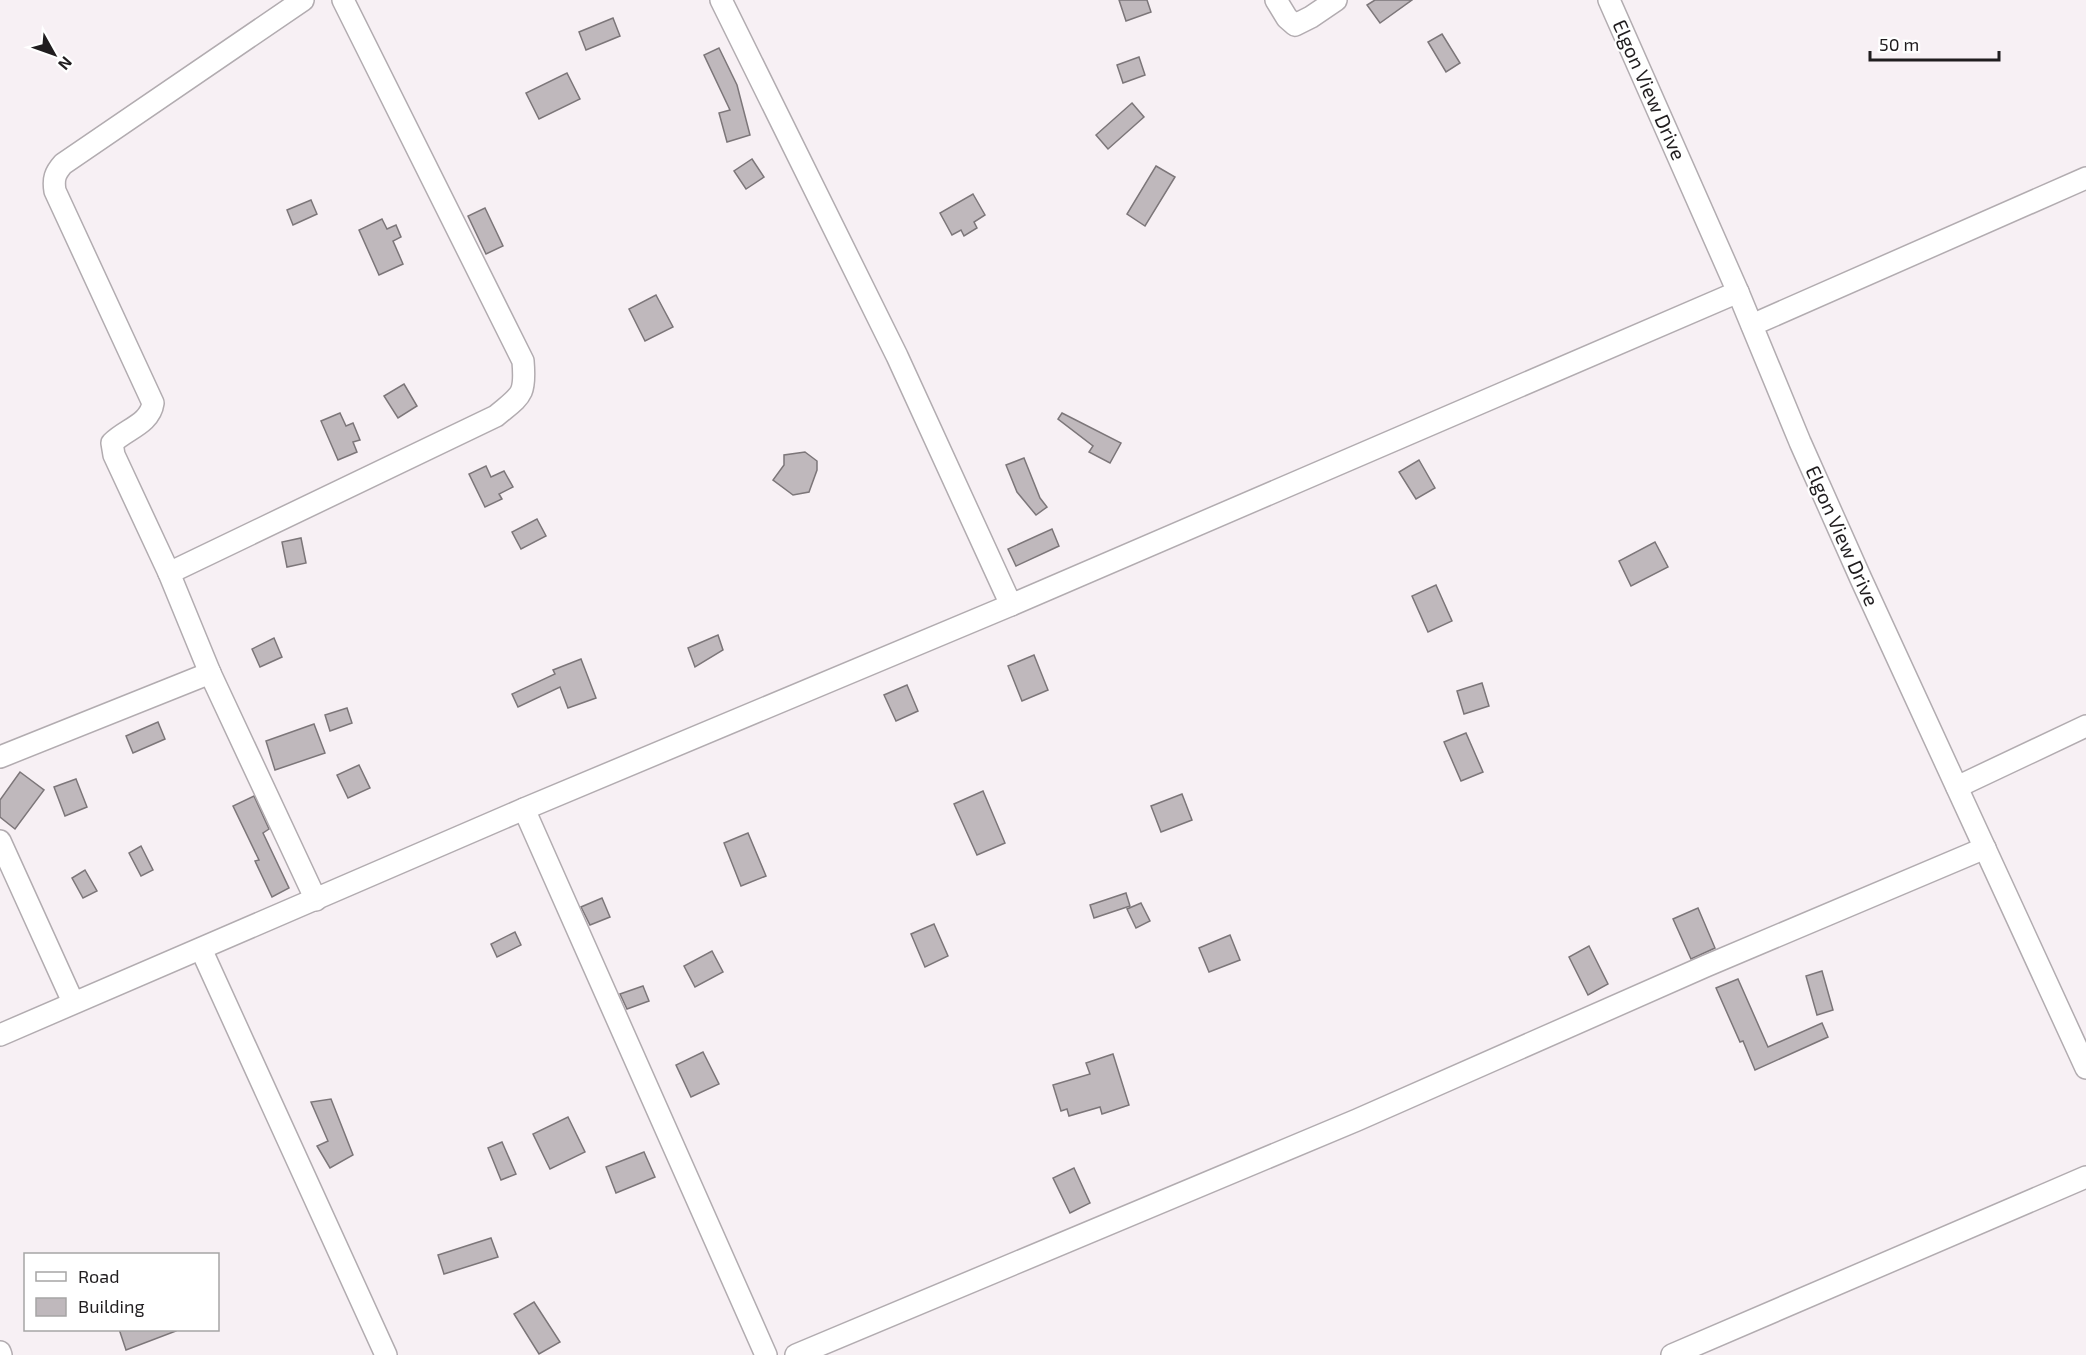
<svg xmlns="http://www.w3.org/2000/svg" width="2086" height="1355" font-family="'Exo 2',sans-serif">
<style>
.building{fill:#bfb8bc;stroke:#7c7679;stroke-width:1.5}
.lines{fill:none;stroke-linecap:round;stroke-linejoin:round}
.minor-casing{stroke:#b2acb0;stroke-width:24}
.minor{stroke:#fff;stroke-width:21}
.labels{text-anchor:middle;stroke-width:4.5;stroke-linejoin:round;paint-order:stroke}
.street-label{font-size:20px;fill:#201d1f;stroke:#fff}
</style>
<rect width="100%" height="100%" fill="#f7f0f4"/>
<!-- building -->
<g class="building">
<polygon points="1119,0 1147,0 1151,12 1126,21"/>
<polygon points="1375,0 1412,0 1380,23 1367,5"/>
<polygon points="613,18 620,36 586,50 579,32"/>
<polygon points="1442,34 1460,63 1446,72 1428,42"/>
<polygon points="719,48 737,85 750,135 727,142 719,113 730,110 704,55"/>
<polygon points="1139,57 1145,75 1123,83 1117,65"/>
<polygon points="567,73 580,99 539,119 526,93"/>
<polygon points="1132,103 1144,117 1108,149 1096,135"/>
<polygon points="752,159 764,177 746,189 734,171"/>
<polygon points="1156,166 1175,177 1145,226 1127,214"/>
<polygon points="973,194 985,215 974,222 977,228 964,236 961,230 952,235 940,213"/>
<polygon points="311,200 317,214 293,225 287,210"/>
<polygon points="485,208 503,246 486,254 468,216"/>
<polygon points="382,219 387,229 396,225 401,237 393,241 403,264 379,275 359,230"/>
<polygon points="656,295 673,327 645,341 629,309"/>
<polygon points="404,384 417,406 398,418 384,396"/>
<polygon points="340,413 346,426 353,423 360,440 353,442 357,452 338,460 321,421"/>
<polygon points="1062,413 1121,443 1110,463 1089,452 1093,446 1058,419"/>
<polygon points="805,452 817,461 817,470 809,492 793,495 773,480 784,465 784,455"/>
<polygon points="1024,458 1040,498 1047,507 1036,515 1017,492 1006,465"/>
<polygon points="1419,460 1435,488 1416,499 1399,472"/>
<polygon points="486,466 491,477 504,471 513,487 499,494 502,499 485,507 469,474"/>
<polygon points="537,519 546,536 521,549 512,532"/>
<polygon points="1052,529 1059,546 1016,566 1008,549"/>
<polygon points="301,538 306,563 287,567 282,542"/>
<polygon points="1655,542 1668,567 1631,586 1619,561"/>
<polygon points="1436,585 1452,621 1428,632 1412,596"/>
<polygon points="718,635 723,650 695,667 688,648"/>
<polygon points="274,638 282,657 260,667 252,649"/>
<polygon points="1034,655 1048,690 1022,701 1008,666"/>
<polygon points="581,659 596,698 568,708 560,687 518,707 512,694 555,674 553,670"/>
<polygon points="1482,683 1489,706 1464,714 1457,691"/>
<polygon points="907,685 918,711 896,721 884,695"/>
<polygon points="347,708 352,723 330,731 325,715"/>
<polygon points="158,722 165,739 133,753 126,736"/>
<polygon points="314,724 325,753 275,770 266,741"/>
<polygon points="1466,733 1483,772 1461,781 1444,742"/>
<polygon points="359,765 370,788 348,798 337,775"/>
<polygon points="20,772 44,790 15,829 0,817 0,800"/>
<polygon points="76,779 87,807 65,816 54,787"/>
<polygon points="983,791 1005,843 977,855 954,804"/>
<polygon points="1182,794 1192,820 1161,832 1151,806"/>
<polygon points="254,796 269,829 263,833 289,888 272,897 255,861 259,860 233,806"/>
<polygon points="748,833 766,876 741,886 724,843"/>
<polygon points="141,846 153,870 141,876 129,853"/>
<polygon points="85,870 97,891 83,898 72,878"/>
<polygon points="1126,893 1130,906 1094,918 1090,905"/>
<polygon points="602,898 610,917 590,925 581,907"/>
<polygon points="1141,903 1150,921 1136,928 1127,909"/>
<polygon points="1698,908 1715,948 1691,959 1673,919"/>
<polygon points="934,924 948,956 925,967 911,934"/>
<polygon points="515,932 521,945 497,957 491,944"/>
<polygon points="1230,935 1240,960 1209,972 1199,948"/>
<polygon points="1589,946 1608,984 1588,995 1569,957"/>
<polygon points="712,951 723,972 695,987 684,966"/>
<polygon points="1822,971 1833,1010 1817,1015 1806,976"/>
<polygon points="1738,979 1768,1047 1822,1023 1828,1037 1755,1070 1743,1041 1740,1042 1716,988"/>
<polygon points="643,986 649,1001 627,1009 620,994"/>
<polygon points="703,1052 719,1084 691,1097 676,1065"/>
<polygon points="1113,1054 1129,1105 1102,1114 1100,1107 1069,1116 1067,1109 1061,1111 1053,1085 1090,1074 1086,1063"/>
<polygon points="331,1099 353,1155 330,1168 317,1146 328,1141 311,1102"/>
<polygon points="568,1117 585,1152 550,1169 533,1134"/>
<polygon points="502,1142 516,1174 501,1180 488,1148"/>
<polygon points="644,1152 655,1177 616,1193 606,1167"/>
<polygon points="1074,1168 1090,1203 1070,1213 1053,1178"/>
<polygon points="491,1238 498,1257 444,1274 438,1255"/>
<polygon points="534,1302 560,1342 539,1354 514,1314"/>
<polygon points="119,1329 176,1329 176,1331 126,1350"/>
</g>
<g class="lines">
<defs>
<g id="minor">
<path d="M303,0L63,164C55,173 53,179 55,191L153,403C150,424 126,429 112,443L114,455L169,573L210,673L316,900"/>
<polyline points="721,0 897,356 1011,605"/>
<polyline points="1276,0 1287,18 1295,25 1311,17 1336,0"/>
<polyline points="1609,0 1738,292 1800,442 1861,579 2086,1068"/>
<polyline points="1752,325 2086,178"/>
<path d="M169,573L496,416C521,395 526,396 523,361L343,0"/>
<polyline points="0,757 210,673"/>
<polyline points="1957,787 2086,726"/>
<polyline points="524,809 766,1355"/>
<polyline points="0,841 73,1002"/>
<polyline points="201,949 386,1355"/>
<polyline points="0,1035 524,809 1011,605 1738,292"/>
<polyline points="0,1352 1,1355"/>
<polyline points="796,1355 1357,1120 1706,966 1985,848"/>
<polyline points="1672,1355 2086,1177"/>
</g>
</defs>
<!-- minor casing -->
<use href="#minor" class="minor-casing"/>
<!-- minor -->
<use href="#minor" class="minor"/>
</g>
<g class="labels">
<!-- street labels -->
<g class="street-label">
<text transform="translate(1649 90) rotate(66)" y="7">Elgon View Drive</text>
<text transform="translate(1842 536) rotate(66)" y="7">Elgon View Drive</text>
</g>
</g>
<!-- legend -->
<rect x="24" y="1253" width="195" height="78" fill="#ffffff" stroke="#a6a5a5" stroke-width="1.5"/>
<rect x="36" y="1272" width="30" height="9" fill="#ffffff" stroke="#a6a5a5" stroke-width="1.5"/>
<text x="78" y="1283" font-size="18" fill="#201d1f">Road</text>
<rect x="36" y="1298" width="30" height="18" fill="#bfb8bc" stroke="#a6a5a5" stroke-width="1.5"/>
<text x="78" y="1313" font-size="18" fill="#201d1f">Building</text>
<!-- north arrow -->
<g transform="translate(54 54) rotate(130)" stroke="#ffffff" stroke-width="4.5" paint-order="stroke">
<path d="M0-4.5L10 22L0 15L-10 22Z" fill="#201d1f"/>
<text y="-9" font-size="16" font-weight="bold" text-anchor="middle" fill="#201d1f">N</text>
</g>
<!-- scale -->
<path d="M1870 51v9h129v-9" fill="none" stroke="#201d1f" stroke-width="3"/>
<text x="1879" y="51" font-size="18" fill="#201d1f" stroke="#ffffff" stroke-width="4.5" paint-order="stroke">50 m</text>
</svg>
